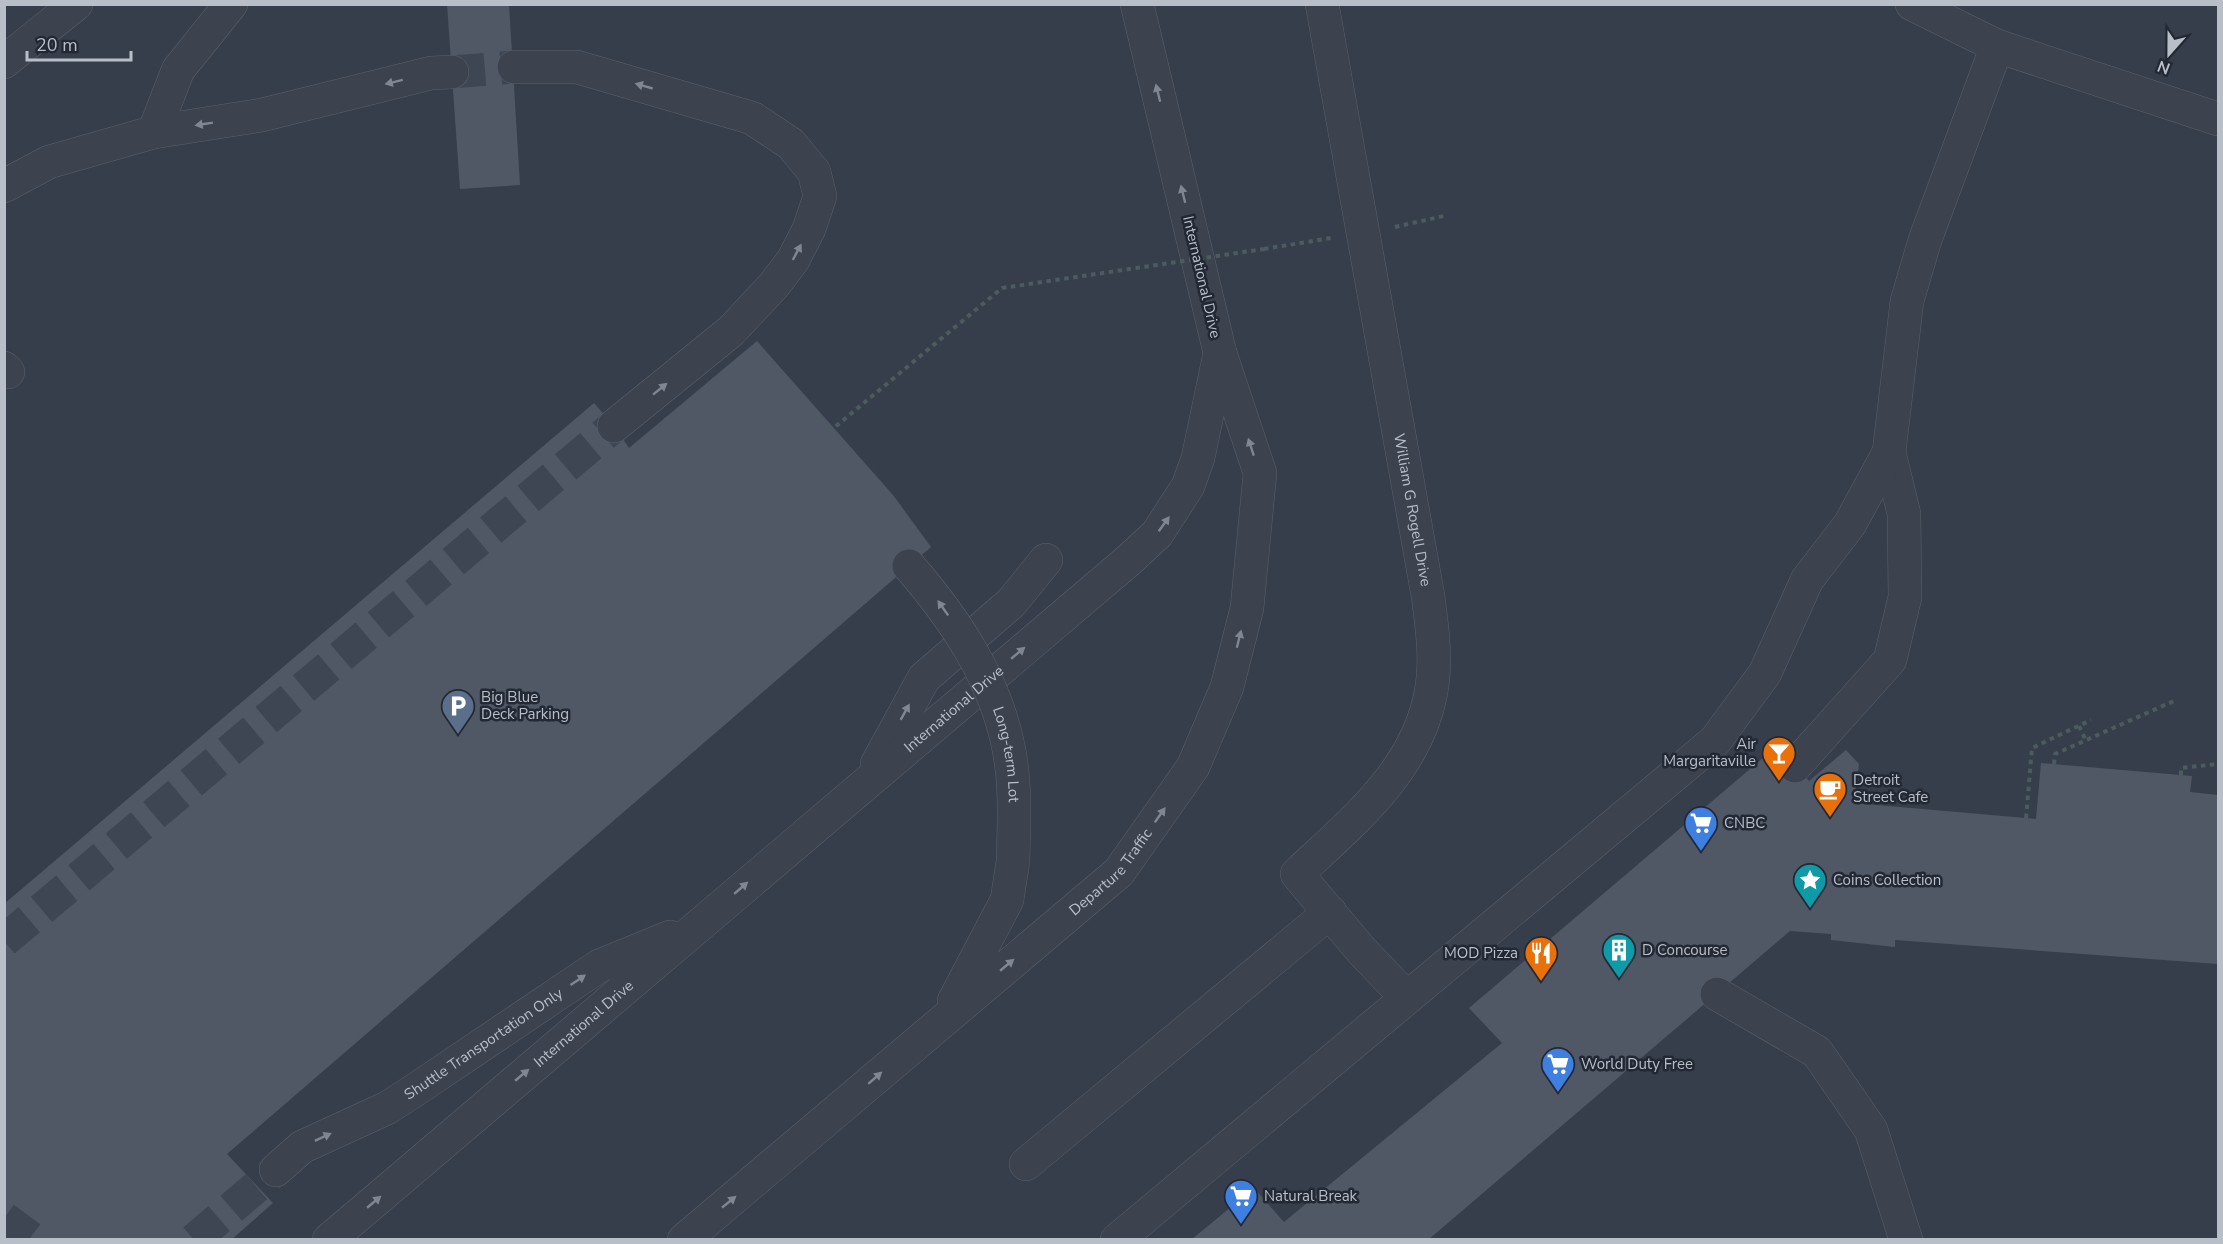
<svg xmlns="http://www.w3.org/2000/svg" width="2223" height="1244" font-family="'Nunito Sans',sans-serif">
<style>
.airport{fill:#373e4b}
.building{fill:#505866}
.lines{fill:none;stroke-linecap:round;stroke-linejoin:round}
.minor-tunnel{stroke:#3f4653;stroke-width:33;stroke-dasharray:33 16;stroke-linecap:butt}
.minor-casing{stroke:#5b616c;stroke-width:34}
.path{stroke:#4b5b5e;stroke-width:4;stroke-dasharray:4.5 4.5;stroke-linecap:butt}
.minor{stroke:#3d434e;stroke-width:33}
.minor-bridge-casing{stroke:#5b616c;stroke-width:34;stroke-linecap:butt}
.path-bridge{stroke:#4b5b5e;stroke-width:4;stroke-dasharray:4.5 4.5;stroke-linecap:butt}
.minor-bridge{stroke:#3d434e;stroke-width:33}
.oneway{fill:#818792}
.labels{text-anchor:middle;stroke-width:5;stroke-linejoin:round;paint-order:stroke}
.street-label{font-size:15px;fill:#b9bfc9;stroke:#222834}
.poi-label{font-size:15px;fill:#b9bfc9;stroke:#222834;text-anchor:start}
</style>
<rect width="100%" height="100%" fill="#29313e"/>
<!-- airport -->
<polygon class="airport" points="5,5 2218,5 2218,1239 5,1240"/>
<!-- building -->
<g class="building">
<polygon points="447,4 509,4 520,185 460,189"/>
<polygon points="757,341 893,495 931,547 227,1154 273,1203 231,1240 4,1240 4,904 594,403 614,426 629,448"/>
<polygon points="1777,746 1809,781 1846,750 1859,764 1854,803 2036,819 2041,763 2192,776 2190,792 2218,795 2218,964 1895,940 1895,947 1831,940 1831,934 1790,931 1428,1240 1191,1240 1254,1188 1284,1222 1502,1043 1469,1008"/>
</g>
<g class="lines">
<!-- minor-tunnel -->
<g class="minor-tunnel">
<polyline points="452,72 514,67"/>
<polyline points="4,941 614,426"/>
<polyline points="4,1218 34,1240"/>
<polyline points="194,1240 276,1170"/>
</g>
<defs>
<g id="minor">
<path id="s1" d="M1322,4L1428,596C1432,627 1437,660 1431,692C1417,771 1352,822 1297,874L1362,951L1406,997"/>
<polyline points="1912,4 1997,46 2218,119"/>
<polyline points="4,62 76,4"/>
<polyline points="514,67 577,67 752,118 791,144 814,172 820,196 809,229 793,260 774,285 731,331 614,426"/>
<polyline points="154,132 178,70 231,4"/>
<polyline points="4,186 49,162 154,132 262,115 431,73 452,72"/>
<polyline points="4,368 8,372"/>
<polyline points="877,764 924,678 1011,603 1046,560"/>
<polyline points="1795,766 1890,660 1905,597 1904,514 1889,452"/>
<polyline points="1717,994 1817,1052 1871,1130 1906,1240"/>
<polyline points="954,1001 1007,900 1013,861"/>
<polyline points="1026,1164 1330,912"/>
<path id="s2" d="M276,1170L302,1147L387,1108L412,1092L599,966L670,937"/>
<path id="s3" d="M329,1240L1129,560L1157,534L1188,486L1198,458L1220,353"/>
<path id="s4" d="M684,1240L1119,872L1193,767L1227,687L1247,608L1260,473L1220,353L1137,4"/>
<polyline points="1117,1240 1715,741 1765,673 1807,580 1850,524 1889,452 1907,301 1925,240 1997,46"/>
</g>
</defs>
<!-- minor casing -->
<use href="#minor" class="minor-casing"/>
<!-- path -->
<g class="path">
<polyline points="1395,227 1444,216"/>
<polyline points="1264,249 1331,238"/>
<polyline points="2079,726 2086,741"/>
<polyline points="2054,764 2055,754 2176,700"/>
<polyline points="2181,775 2181,768 2218,764"/>
<polyline points="2026,818 2032,748 2091,720"/>
</g>
<!-- minor -->
<use href="#minor" class="minor"/>
<defs>
<g id="minor-bridge">
<path id="s5" d="M909,566C955,619 996,680 1009,750C1016,786 1014,825 1013,861"/>
</g>
</defs>
<!-- minor-bridge casing -->
<use href="#minor-bridge" class="minor-bridge-casing"/>
<!-- path-bridge -->
<polyline class="path-bridge" points="829,432 1002,288 1264,249"/>
<!-- minor-bridge -->
<use href="#minor-bridge" class="minor-bridge"/>
</g>
<!-- one-way arrows -->
<defs><path id="oneway-solid" d="M-6-.8H1V-3.2L6.5 0L1 3.2V.8H-6Z" transform="scale(1.5)"/></defs>
<g class="oneway">
<use href="#oneway-solid" transform="translate(394 82) rotate(166)"/>
<use href="#oneway-solid" transform="translate(644 86) rotate(-164)"/>
<use href="#oneway-solid" transform="translate(1158 93) rotate(-104)"/>
<use href="#oneway-solid" transform="translate(204 124) rotate(171)"/>
<use href="#oneway-solid" transform="translate(1183 194) rotate(-104)"/>
<use href="#oneway-solid" transform="translate(797 252) rotate(-62)"/>
<use href="#oneway-solid" transform="translate(660 389) rotate(-39)"/>
<use href="#oneway-solid" transform="translate(1251 447) rotate(-108)"/>
<use href="#oneway-solid" transform="translate(1164 524) rotate(-54)"/>
<use href="#oneway-solid" transform="translate(943 608) rotate(-125)"/>
<use href="#oneway-solid" transform="translate(1239 639) rotate(-76)"/>
<use href="#oneway-solid" transform="translate(1018 653) rotate(-40)"/>
<use href="#oneway-solid" transform="translate(905 712) rotate(-61)"/>
<use href="#oneway-solid" transform="translate(1160 815) rotate(-55)"/>
<use href="#oneway-solid" transform="translate(741 888) rotate(-41)"/>
<use href="#oneway-solid" transform="translate(1007 965) rotate(-40)"/>
<use href="#oneway-solid" transform="translate(578 980) rotate(-34)"/>
<use href="#oneway-solid" transform="translate(522 1075) rotate(-40)"/>
<use href="#oneway-solid" transform="translate(875 1078) rotate(-41)"/>
<use href="#oneway-solid" transform="translate(323 1137) rotate(-25)"/>
<use href="#oneway-solid" transform="translate(374 1202) rotate(-40)"/>
<use href="#oneway-solid" transform="translate(729 1202) rotate(-39)"/>
</g>
<!-- icons -->
<defs>
<symbol id="parking-pin" viewBox="-11 -11 22 30"><path d="M0 17L-7.5 6A9.5 9.5 0 1 1 7.5 6Z" fill="#5c6f8a" stroke="#222834"/><path d="M-3.5-5.5H1a3.5 3.5 0 0 1 0 7H-1V5.5H-3.5ZM-1-3.4V-.6H.8a1.4 1.4 0 0 0 0-2.8Z" fill="#fff"/></symbol>
<symbol id="bar-pin" viewBox="-11 -11 22 30"><path d="M0 17L-7.5 6A9.5 9.5 0 1 1 7.5 6Z" fill="#e8710a" stroke="#222834"/><path d="M-6-5H6L.8 .8V4.5H3.5V6h-7V4.5H-.8V.8Z" fill="#fff"/></symbol>
<symbol id="cafe-pin" viewBox="-11 -11 22 30"><path d="M0 17L-7.5 6A9.5 9.5 0 1 1 7.5 6Z" fill="#e8710a" stroke="#222834"/><path d="M-5.5-4.5H6V0H3Q3 3.5 0 3.5H-2.5Q-5.5 3.5-5.5 0ZM3-3.2v2h1.7v-2ZM-6 4.5H4V6H-6Z" fill="#fff"/></symbol>
<symbol id="supermarket-pin" viewBox="-11 -11 22 30"><path d="M0 17L-7.5 6A9.5 9.5 0 1 1 7.5 6Z" fill="#3f7fe0" stroke="#222834"/><path d="M-6-5.5h2.5l.6 2H6L4.5 2H-2.5L-4.4-4H-6ZM-1.5 3.2a1.3 1.3 0 1 0 .1 0ZM3 3.2a1.3 1.3 0 1 0 .1 0Z" fill="#fff"/></symbol>
<symbol id="sight-pin" viewBox="-11 -11 22 30"><path d="M0 17L-7.5 6A9.5 9.5 0 1 1 7.5 6Z" fill="#0f9aa8" stroke="#222834"/><path d="M0-6L1.8-2.2L6-1.7L2.9 1.2L3.7 5.4L0 3.3L-3.7 5.4L-2.9 1.2L-6-1.7L-1.8-2.2Z" fill="#fff"/></symbol>
<symbol id="building-pin" viewBox="-11 -11 22 30"><path d="M0 17L-7.5 6A9.5 9.5 0 1 1 7.5 6Z" fill="#0f9aa8" stroke="#222834"/><path d="M-4-6H4V6H1V3H-1V6H-4ZM-2.5-4.3h1.7v1.8h-1.7ZM.8-4.3h1.7v1.8H.8ZM-2.5-1h1.7V.8h-1.7ZM.8-1h1.7V.8H.8Z" fill="#fff"/></symbol>
<symbol id="restaurant-pin" viewBox="-11 -11 22 30"><path d="M0 17L-7.5 6A9.5 9.5 0 1 1 7.5 6Z" fill="#e8710a" stroke="#222834"/><path d="M-5-6h1v4h1v-4h1v4h1v-4h1v5L-1.5 .5V6h-2V.5L-5-1ZM5-6V6H3V1.5H1.5Q1.5-4 5-6Z" fill="#fff"/></symbol>
</defs>
<g fill-rule="evenodd">
<use href="#parking-pin" x="439" y="687" width="38" height="52"/>
<use href="#bar-pin" x="1760" y="734" width="38" height="52"/>
<use href="#cafe-pin" x="1811" y="770" width="38" height="52"/>
<use href="#supermarket-pin" x="1682" y="804" width="38" height="52"/>
<use href="#sight-pin" x="1791" y="861" width="38" height="52"/>
<use href="#building-pin" x="1600" y="931" width="38" height="52"/>
<use href="#restaurant-pin" x="1522" y="934" width="38" height="52"/>
<use href="#supermarket-pin" x="1539" y="1045" width="38" height="52"/>
<use href="#supermarket-pin" x="1222" y="1177" width="38" height="52"/>
</g>
<g class="labels">
<!-- street labels -->
<g class="street-label">
<text transform="translate(1202 277) rotate(77)" y="5">International Drive</text>
<text dy="5" stroke="none"><textPath href="#s1" startOffset="514">William G Rogell Drive</textPath></text>
<text dy="5" stroke="none"><textPath href="#s3" startOffset="820">International Drive</textPath></text>
<text dy="5" stroke="none"><textPath href="#s5" startOffset="216">Long-term Lot</textPath></text>
<text dy="5" stroke="none"><textPath href="#s4" startOffset="564">Departure Traffic</textPath></text>
<text dy="5" stroke="none"><textPath href="#s3" startOffset="334">International Drive</textPath></text>
<text dy="5" stroke="none"><textPath href="#s2" startOffset="244">Shuttle Transportation Only</textPath></text>
</g>
<!-- poi labels -->
<g class="poi-label">
<text x="481" y="702">Big Blue<tspan x="481" dy="17">Deck Parking</tspan></text>
<text x="1756" y="749" text-anchor="end">Air<tspan x="1756" dy="17">Margaritaville</tspan></text>
<text x="1853" y="785">Detroit<tspan x="1853" dy="17">Street Cafe</tspan></text>
<text x="1724" y="828">CNBC</text>
<text x="1833" y="885">Coins Collection</text>
<text x="1642" y="955">D Concourse</text>
<text x="1518" y="958" text-anchor="end">MOD Pizza</text>
<text x="1581" y="1069">World Duty Free</text>
<text x="1264" y="1201">Natural Break</text>
</g>
</g>
<!-- border -->
<rect width="2223" height="1244" fill="none" stroke="#b9bfc9" stroke-width="12"/>
<!-- north arrow -->
<g transform="translate(2169 54) rotate(201)" stroke="#222834" stroke-width="4.5" paint-order="stroke">
<path d="M0-4.5L10 22L0 15L-10 22Z" fill="#b9bfc9"/>
<text y="-9" font-size="16" font-weight="bold" text-anchor="middle" fill="#b9bfc9">N</text>
</g>
<!-- scale -->
<path d="M27 51v9h104v-9" fill="none" stroke="#b9bfc9" stroke-width="3"/>
<text x="36" y="51" font-size="18" fill="#b9bfc9" stroke="#222834" stroke-width="4.5" paint-order="stroke">20 m</text>
</svg>
